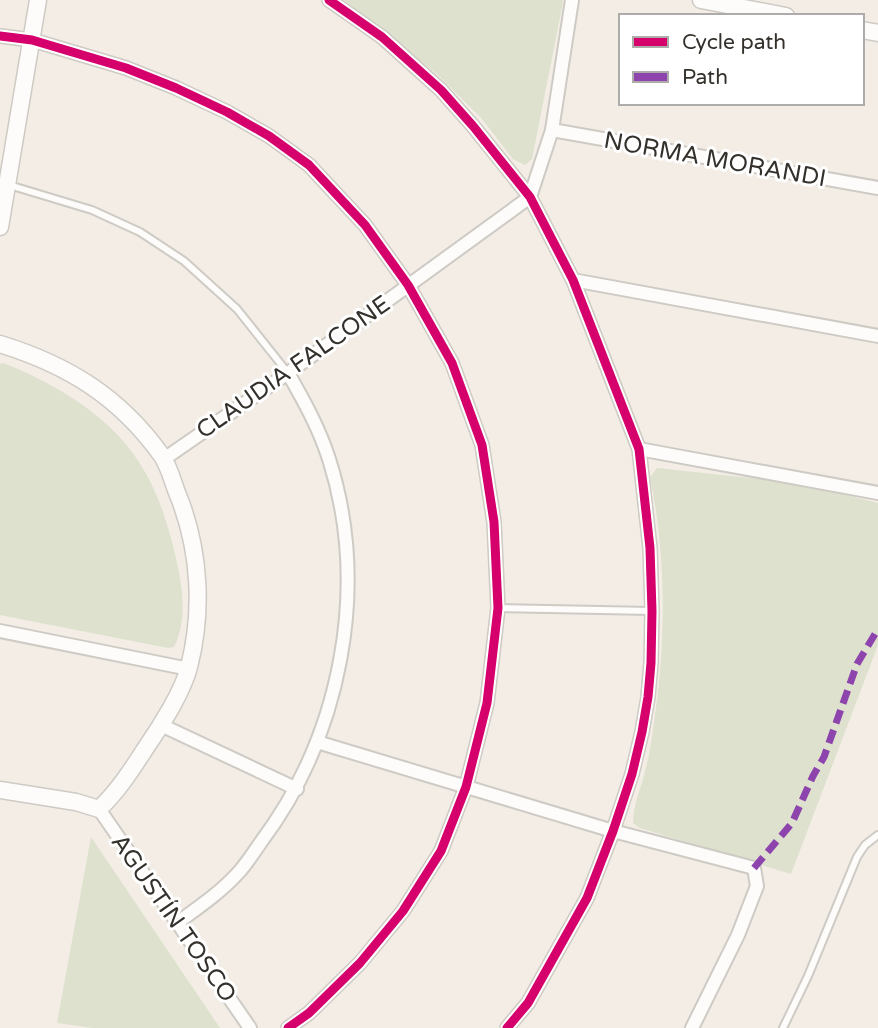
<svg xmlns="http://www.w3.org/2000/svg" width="878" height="1028" font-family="'Varela Round',sans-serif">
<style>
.green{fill:#dde1cd}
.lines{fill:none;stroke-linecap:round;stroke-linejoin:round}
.service-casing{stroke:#cecac4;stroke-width:10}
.minor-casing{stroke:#cecac4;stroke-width:16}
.tertiary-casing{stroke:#cecac4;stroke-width:19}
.service{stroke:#fdfcfb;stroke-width:6}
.minor{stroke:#fdfcfb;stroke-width:12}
.tertiary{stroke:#fdfcfb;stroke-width:16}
.quiet{stroke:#8e44ad;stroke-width:7;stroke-dasharray:14 7;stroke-linecap:butt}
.cycleway-casing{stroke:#fff;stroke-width:13}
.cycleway{stroke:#d6006c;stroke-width:9}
.labels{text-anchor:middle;stroke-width:6;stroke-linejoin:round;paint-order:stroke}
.street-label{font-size:24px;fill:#34302b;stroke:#fff}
</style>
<rect width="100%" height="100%" fill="#f3ede6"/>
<!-- green -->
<g class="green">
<polygon points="344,0 562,0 563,2 532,159 525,165 513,159 482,119 437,74"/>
<path d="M3,363C57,384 116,419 145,472C161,500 170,531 177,563C183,589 187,622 174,647L168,648L0,615V364Z"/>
<path d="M657,468L798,483L878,503V645L791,874L640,828L633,823C633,805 641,789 645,771C649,758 651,743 653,729C666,647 667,559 650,477Z"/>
<polygon points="91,837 220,1028 92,1028 57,1023"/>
</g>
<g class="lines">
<defs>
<g id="service">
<polyline points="9,185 92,210 140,232 184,261 237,309 288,373"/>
<polyline points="498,608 652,611"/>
<polyline points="783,1028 808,976 857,857 865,845 878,835"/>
</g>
<g id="minor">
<polyline points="329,0 382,37 441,90 473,126 530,197 573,280 639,449 650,548 652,611 651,663 648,697 642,732 632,774 613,831 587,898 528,1003 507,1028"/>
<polyline points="0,36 32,40 126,68 176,88 227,112 269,136 309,165 365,225 408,285 452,363 482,445 494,522 498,608 487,703 466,787 441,851 403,911 360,963 309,1013 288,1028"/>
<polyline points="552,130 878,188"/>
<polyline points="573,280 878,336"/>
<polyline points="639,449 878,493"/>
<polyline points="164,459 288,373 530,197 552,130 572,0"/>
<polyline points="0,631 189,669"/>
<polyline points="161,725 297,789"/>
<polyline points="317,742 613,831 754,868 757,886 738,935 692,1028"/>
<polyline points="99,809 250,1028"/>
<path d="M177,923C199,907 221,892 239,872C247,863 254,852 261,842C341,735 370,588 329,459C319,428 304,401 288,373"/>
</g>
<g id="tertiary">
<polyline points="701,0 786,16"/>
<polyline points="862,30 878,33"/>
<polyline points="0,227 38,0"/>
<path d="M0,344C68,365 120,397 162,456C170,468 174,487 180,500C200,553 203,612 189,667C183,691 161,726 147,746C132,769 119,790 99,809L76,802L0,790"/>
</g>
</defs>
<!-- service casing -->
<use href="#service" class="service-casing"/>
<!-- minor casing -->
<use href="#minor" class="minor-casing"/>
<!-- tertiary casing -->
<use href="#tertiary" class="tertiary-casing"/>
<!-- service -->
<use href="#service" class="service"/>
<!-- minor -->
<use href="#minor" class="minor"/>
<!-- tertiary -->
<use href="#tertiary" class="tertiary"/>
<!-- quiet -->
<polyline class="quiet" points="754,868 792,823 813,776 824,757 857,664 878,629"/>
<defs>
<g id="cycleway">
<polyline points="329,0 382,37 441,90 473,126 530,197 573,280 639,449 650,548 652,611 651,663 648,697 642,732 632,774 613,831 587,898 528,1003 507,1028"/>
<polyline points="0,36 32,40 126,68 176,88 227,112 269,136 309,165 365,225 408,285 452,363 482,445 494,522 498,608 487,703 466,787 441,851 403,911 360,963 309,1013 288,1028"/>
</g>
</defs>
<!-- cycleway casing -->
<use href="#cycleway" class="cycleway-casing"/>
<!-- cycleway -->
<use href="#cycleway" class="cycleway"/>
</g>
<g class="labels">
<!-- street labels -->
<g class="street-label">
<text transform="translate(715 159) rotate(10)" y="8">NORMA MORANDI</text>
<text transform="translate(293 367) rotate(-35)" y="8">CLAUDIA FALCONE</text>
<text transform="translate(174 918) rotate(55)" y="8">AGUSTÍN TOSCO</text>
</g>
</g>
<!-- legend -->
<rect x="619" y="14" width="245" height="91" fill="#ffffff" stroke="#aeacaa" stroke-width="2"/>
<rect x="633" y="37" width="35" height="10" fill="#d6006c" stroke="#aeacaa" stroke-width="2"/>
<text x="682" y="49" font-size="21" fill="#34302b">Cycle path</text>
<rect x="633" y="72" width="35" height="10" fill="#8e44ad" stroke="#aeacaa" stroke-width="2"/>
<text x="682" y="84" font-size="21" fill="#34302b">Path</text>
</svg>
